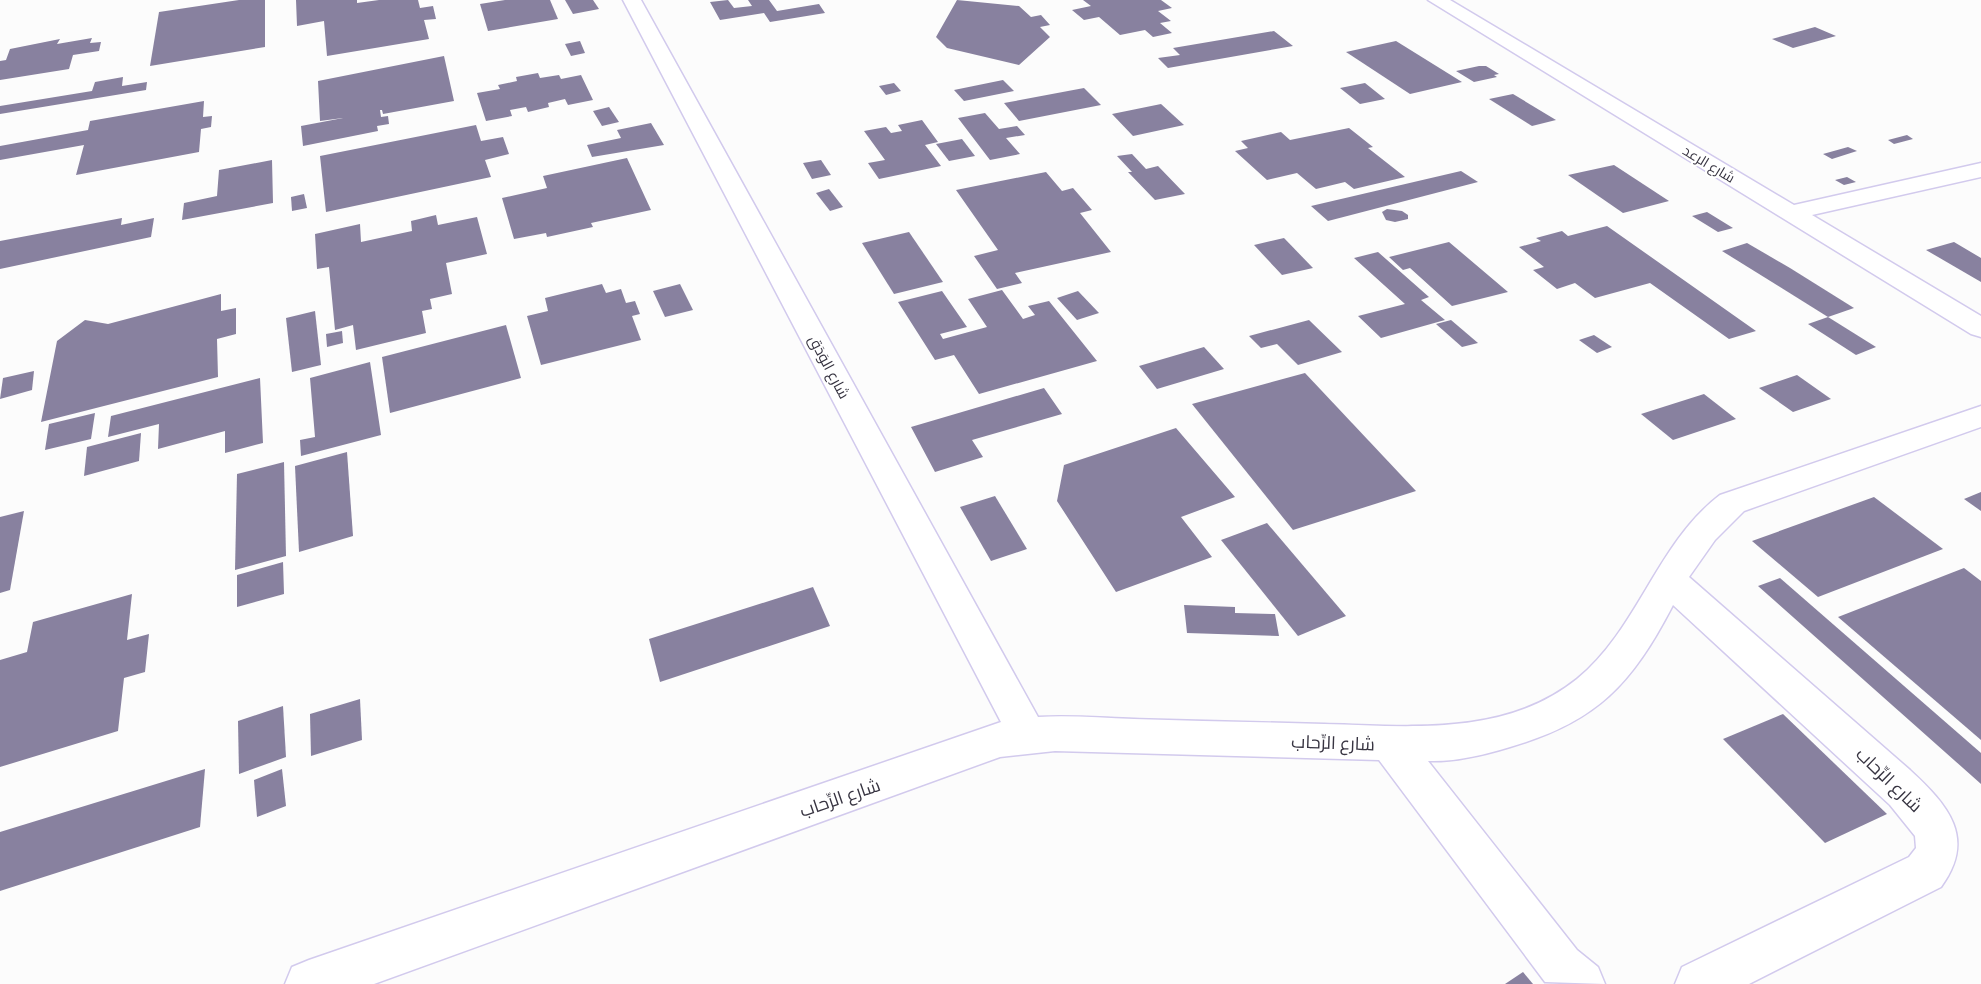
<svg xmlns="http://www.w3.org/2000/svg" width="1981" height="984" font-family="'Roboto Condensed',Cairo,sans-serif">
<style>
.building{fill:#88819f}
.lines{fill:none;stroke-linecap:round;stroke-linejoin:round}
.minor-casing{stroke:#d2caed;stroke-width:3}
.minor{fill:#fff;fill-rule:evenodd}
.labels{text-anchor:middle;stroke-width:4.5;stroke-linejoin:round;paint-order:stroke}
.far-street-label{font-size:14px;fill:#373441;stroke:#fff}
.street-label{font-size:15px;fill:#373441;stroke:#fff}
.near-street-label{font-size:18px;fill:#373441;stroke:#fff}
</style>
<rect width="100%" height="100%" fill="#fcfcfc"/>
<!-- building -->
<g class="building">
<polygon points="239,0 265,0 265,47 150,66 159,12"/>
<polygon points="296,0 357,0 357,3 379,0 418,0 420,8 433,6 436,19 424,20 429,39 327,56 324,21 297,26"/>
<polygon points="505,0 550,0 558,19 488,31 480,4"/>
<polygon points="565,0 593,0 599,9 573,14"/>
<polygon points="728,0 734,8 752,6 748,0 769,0 777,11 819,4 825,13 770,22 764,13 720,20 710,2"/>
<polygon points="957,0 1019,6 1031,17 1041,15 1050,25 1040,27 1050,37 1019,65 947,48 936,37"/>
<polygon points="1083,0 1161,0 1172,8 1158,11 1171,21 1160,23 1172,33 1153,37 1145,30 1120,35 1099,17 1084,20 1072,10 1091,6"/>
<polygon points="1815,27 1836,36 1793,48 1772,39"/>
<polygon points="1274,31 1293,46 1168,68 1158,58 1180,55 1173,48"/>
<polygon points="92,38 90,43 101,42 99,51 73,55 69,69 0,80 0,61 6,60 10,49 60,39 57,44"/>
<polygon points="580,41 585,53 571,56 565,44"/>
<polygon points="1396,41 1462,82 1410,94 1346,52"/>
<polygon points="444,56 454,101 383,114 382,110 380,110 381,117 388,116 389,124 377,126 378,131 303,146 301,126 343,118 320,121 318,81"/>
<polygon points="1479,66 1486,66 1499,74 1494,75 1497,77 1474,82 1456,71"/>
<polygon points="538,73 540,78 559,75 561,79 581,75 593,100 568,105 565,99 548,103 549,107 528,112 526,107 510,110 512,116 486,121 477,93 500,89 498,85 517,81 516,77"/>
<polygon points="123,77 122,86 147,82 146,90 0,114 0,106 92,91 95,82"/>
<polygon points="1003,80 1014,91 964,101 954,90"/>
<polygon points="894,83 901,91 886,95 879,86"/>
<polygon points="1365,83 1385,99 1360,104 1340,88"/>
<polygon points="1084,88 1101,105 1019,121 1004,103"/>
<polygon points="1513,94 1556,120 1532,126 1489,99"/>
<polygon points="204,101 203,117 212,116 211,127 201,129 199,152 76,175 84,145 0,160 0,146 88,130 90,121"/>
<polygon points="1161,104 1184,125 1133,136 1112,114"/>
<polygon points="609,107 619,122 602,126 593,111"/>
<polygon points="985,113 999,129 1017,126 1025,135 1006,138 1020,154 990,160 958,118"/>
<polygon points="922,120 938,142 925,145 941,166 879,179 868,163 885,160 864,131 886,127 891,133 902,131 898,125"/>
<polygon points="651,123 664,145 592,157 587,145 621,138 617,130"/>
<polygon points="476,125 481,141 503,137 509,154 485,160 491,177 326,212 320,156"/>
<polygon points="1349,128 1373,147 1368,148 1405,177 1354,189 1345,182 1316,189 1297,173 1267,180 1235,151 1248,148 1241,141 1281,132 1290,140"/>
<polygon points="1907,135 1913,139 1894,144 1888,140"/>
<polygon points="962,139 975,156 949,161 936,144"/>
<polygon points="1848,147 1857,151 1832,159 1823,154"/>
<polygon points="1132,154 1146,169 1158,166 1185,194 1155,200 1128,172 1132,172 1117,156"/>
<polygon points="627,158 651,210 591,223 593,227 547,237 546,233 514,239 502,198 547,188 543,176"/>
<polygon points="272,160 273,203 182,220 184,203 217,196 219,170"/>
<polygon points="821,160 831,175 812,179 803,163"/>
<polygon points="1614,165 1669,201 1623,213 1568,175"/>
<polygon points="1461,171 1478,182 1328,221 1311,206"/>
<polygon points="1046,172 1062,191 1073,188 1092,210 1080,213 1111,252 1015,273 1022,283 997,289 974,256 998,250 956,190"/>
<polygon points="1847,177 1856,182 1844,185 1835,180"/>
<polygon points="829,189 843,207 830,211 816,193"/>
<polygon points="304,194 307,208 292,211 291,197"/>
<polygon points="1387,209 1402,211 1408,215 1408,219 1395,222 1386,220 1382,212"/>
<polygon points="1707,212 1733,228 1718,232 1692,216"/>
<polygon points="436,215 438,225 477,217 487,254 446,263 452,294 430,299 432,309 422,311 426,333 356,350 353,325 335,330 329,267 317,269 315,234 360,224 361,242 412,231 411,221"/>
<polygon points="122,218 121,225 154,218 151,237 0,269 0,241"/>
<polygon points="1607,226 1678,276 1756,331 1729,339 1650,283 1595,298 1575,283 1557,289 1533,270 1544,267 1519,247 1541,241 1536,238 1562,231 1568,236"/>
<polygon points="909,232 943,282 894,294 862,243"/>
<polygon points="1284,238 1313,268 1282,275 1254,245"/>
<polygon points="1449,242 1508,292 1452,306 1410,268 1403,270 1389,257"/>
<polygon points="1954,242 1981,258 1981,282 1926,250"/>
<polygon points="1747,243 1790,268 1854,308 1828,317 1722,251"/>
<polygon points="1378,252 1429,297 1421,300 1445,320 1381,338 1358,316 1405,304 1354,258"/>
<polygon points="602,284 606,293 621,289 626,303 635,301 640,314 632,316 641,340 541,365 527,316 548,311 545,298"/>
<polygon points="680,284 693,310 665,317 653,291"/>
<polygon points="1002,290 1023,319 1035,315 1028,306 1049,301 1097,361 979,394 954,355 935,360 898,302 942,291 967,327 940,334 943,339 987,327 968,299"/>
<polygon points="1078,291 1099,313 1077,320 1057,298"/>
<polygon points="221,294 221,311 236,308 236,334 217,339 218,377 41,422 57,341 85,320 108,324"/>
<polygon points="315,311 321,365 292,372 286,318"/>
<polygon points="1828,317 1876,347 1856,355 1808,324"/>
<polygon points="1309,320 1342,352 1298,365 1277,344 1261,348 1249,336"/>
<polygon points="1451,320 1478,343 1462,347 1436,324"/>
<polygon points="506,325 521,378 390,413 382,357"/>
<polygon points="342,331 343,343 327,347 326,334"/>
<polygon points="1594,335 1612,347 1597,353 1579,340"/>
<polygon points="1204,347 1224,369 1157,389 1139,366"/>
<polygon points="370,362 381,435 301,456 300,440 315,437 310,378"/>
<polygon points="34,371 32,390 0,399 3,378"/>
<polygon points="1305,373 1416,491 1293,530 1192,404"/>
<polygon points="1797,375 1831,399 1793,412 1759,388"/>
<polygon points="260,378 263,443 225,453 225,431 158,449 159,424 108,437 111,416"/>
<polygon points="1044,388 1062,414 972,440 983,457 935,472 911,427"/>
<polygon points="1704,394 1736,419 1673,440 1641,414"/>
<polygon points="95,413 91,439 45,450 49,424"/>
<polygon points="1176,428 1235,497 1181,517 1212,557 1116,592 1057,501 1064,465"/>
<polygon points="141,433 139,461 84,476 87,447"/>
<polygon points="347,452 353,536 299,552 295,466"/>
<polygon points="284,462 286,556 235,570 237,474"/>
<polygon points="1981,492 1981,511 1964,499"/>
<polygon points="995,496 1027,549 991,561 960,507"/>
<polygon points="1874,497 1943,549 1818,597 1752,541"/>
<polygon points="24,511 10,590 0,593 0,517"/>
<polygon points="1267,523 1346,616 1298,636 1221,540"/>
<polygon points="283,562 284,594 237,607 237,575"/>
<polygon points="1964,568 1981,581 1981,740 1838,617"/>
<polygon points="1780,578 1981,753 1981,784 1758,586"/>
<polygon points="813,587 830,626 660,682 649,639"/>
<polygon points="132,594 127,640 149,634 145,672 124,678 118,731 0,767 0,660 27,652 33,622"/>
<polygon points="1184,605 1235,607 1235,613 1275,614 1279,636 1187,633"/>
<polygon points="360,699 362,740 311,756 310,714"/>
<polygon points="283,706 286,757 239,774 238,721"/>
<polygon points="1783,714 1887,814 1825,843 1723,739"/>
<polygon points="205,769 200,827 0,891 0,832"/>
<polygon points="282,769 286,806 257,817 254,780"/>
<polygon points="1523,972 1533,984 1505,984"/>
</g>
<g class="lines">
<defs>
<g id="minor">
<path d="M623,0H641L1038,717C1070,715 1102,718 1134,719C1197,721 1260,722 1324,724C1409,726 1505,737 1577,679C1639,628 1656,544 1720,495L1981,406V427L1744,511L1715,540L1689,577L1910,770C1948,805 1977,838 1941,887L1749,984H1675L1682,967L1909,857L1916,848L1915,836L1890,805L1673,605C1632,684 1597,722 1510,747C1484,755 1456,762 1428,761L1577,950L1598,967L1605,984L1545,982L1379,760L1055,751L1000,757L374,984H285L292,967L309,960L1001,722Z"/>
<polygon points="1428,0 1450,0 1794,205 1981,163 1981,177 1812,215 1981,316 1981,337 1971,334"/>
</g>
</defs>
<!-- minor casing -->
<use href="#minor" class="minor-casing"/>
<!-- minor -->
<use href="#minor" class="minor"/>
</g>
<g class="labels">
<!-- far-street labels -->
<g class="far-street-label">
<text transform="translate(1709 164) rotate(31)" y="5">شارع الرعد</text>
</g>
<!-- street labels -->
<g class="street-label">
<text transform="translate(829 367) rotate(62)" y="5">شارع الوَدَق</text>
</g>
<!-- near-street labels -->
<g class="near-street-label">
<text transform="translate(1333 743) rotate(2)" y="6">شارع الرِّحاب</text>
<text transform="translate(1889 780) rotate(44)" y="6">شارع الرِّحاب</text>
<text transform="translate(840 798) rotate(-19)" y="6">شارع الرِّحاب</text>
</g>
</g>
</svg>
